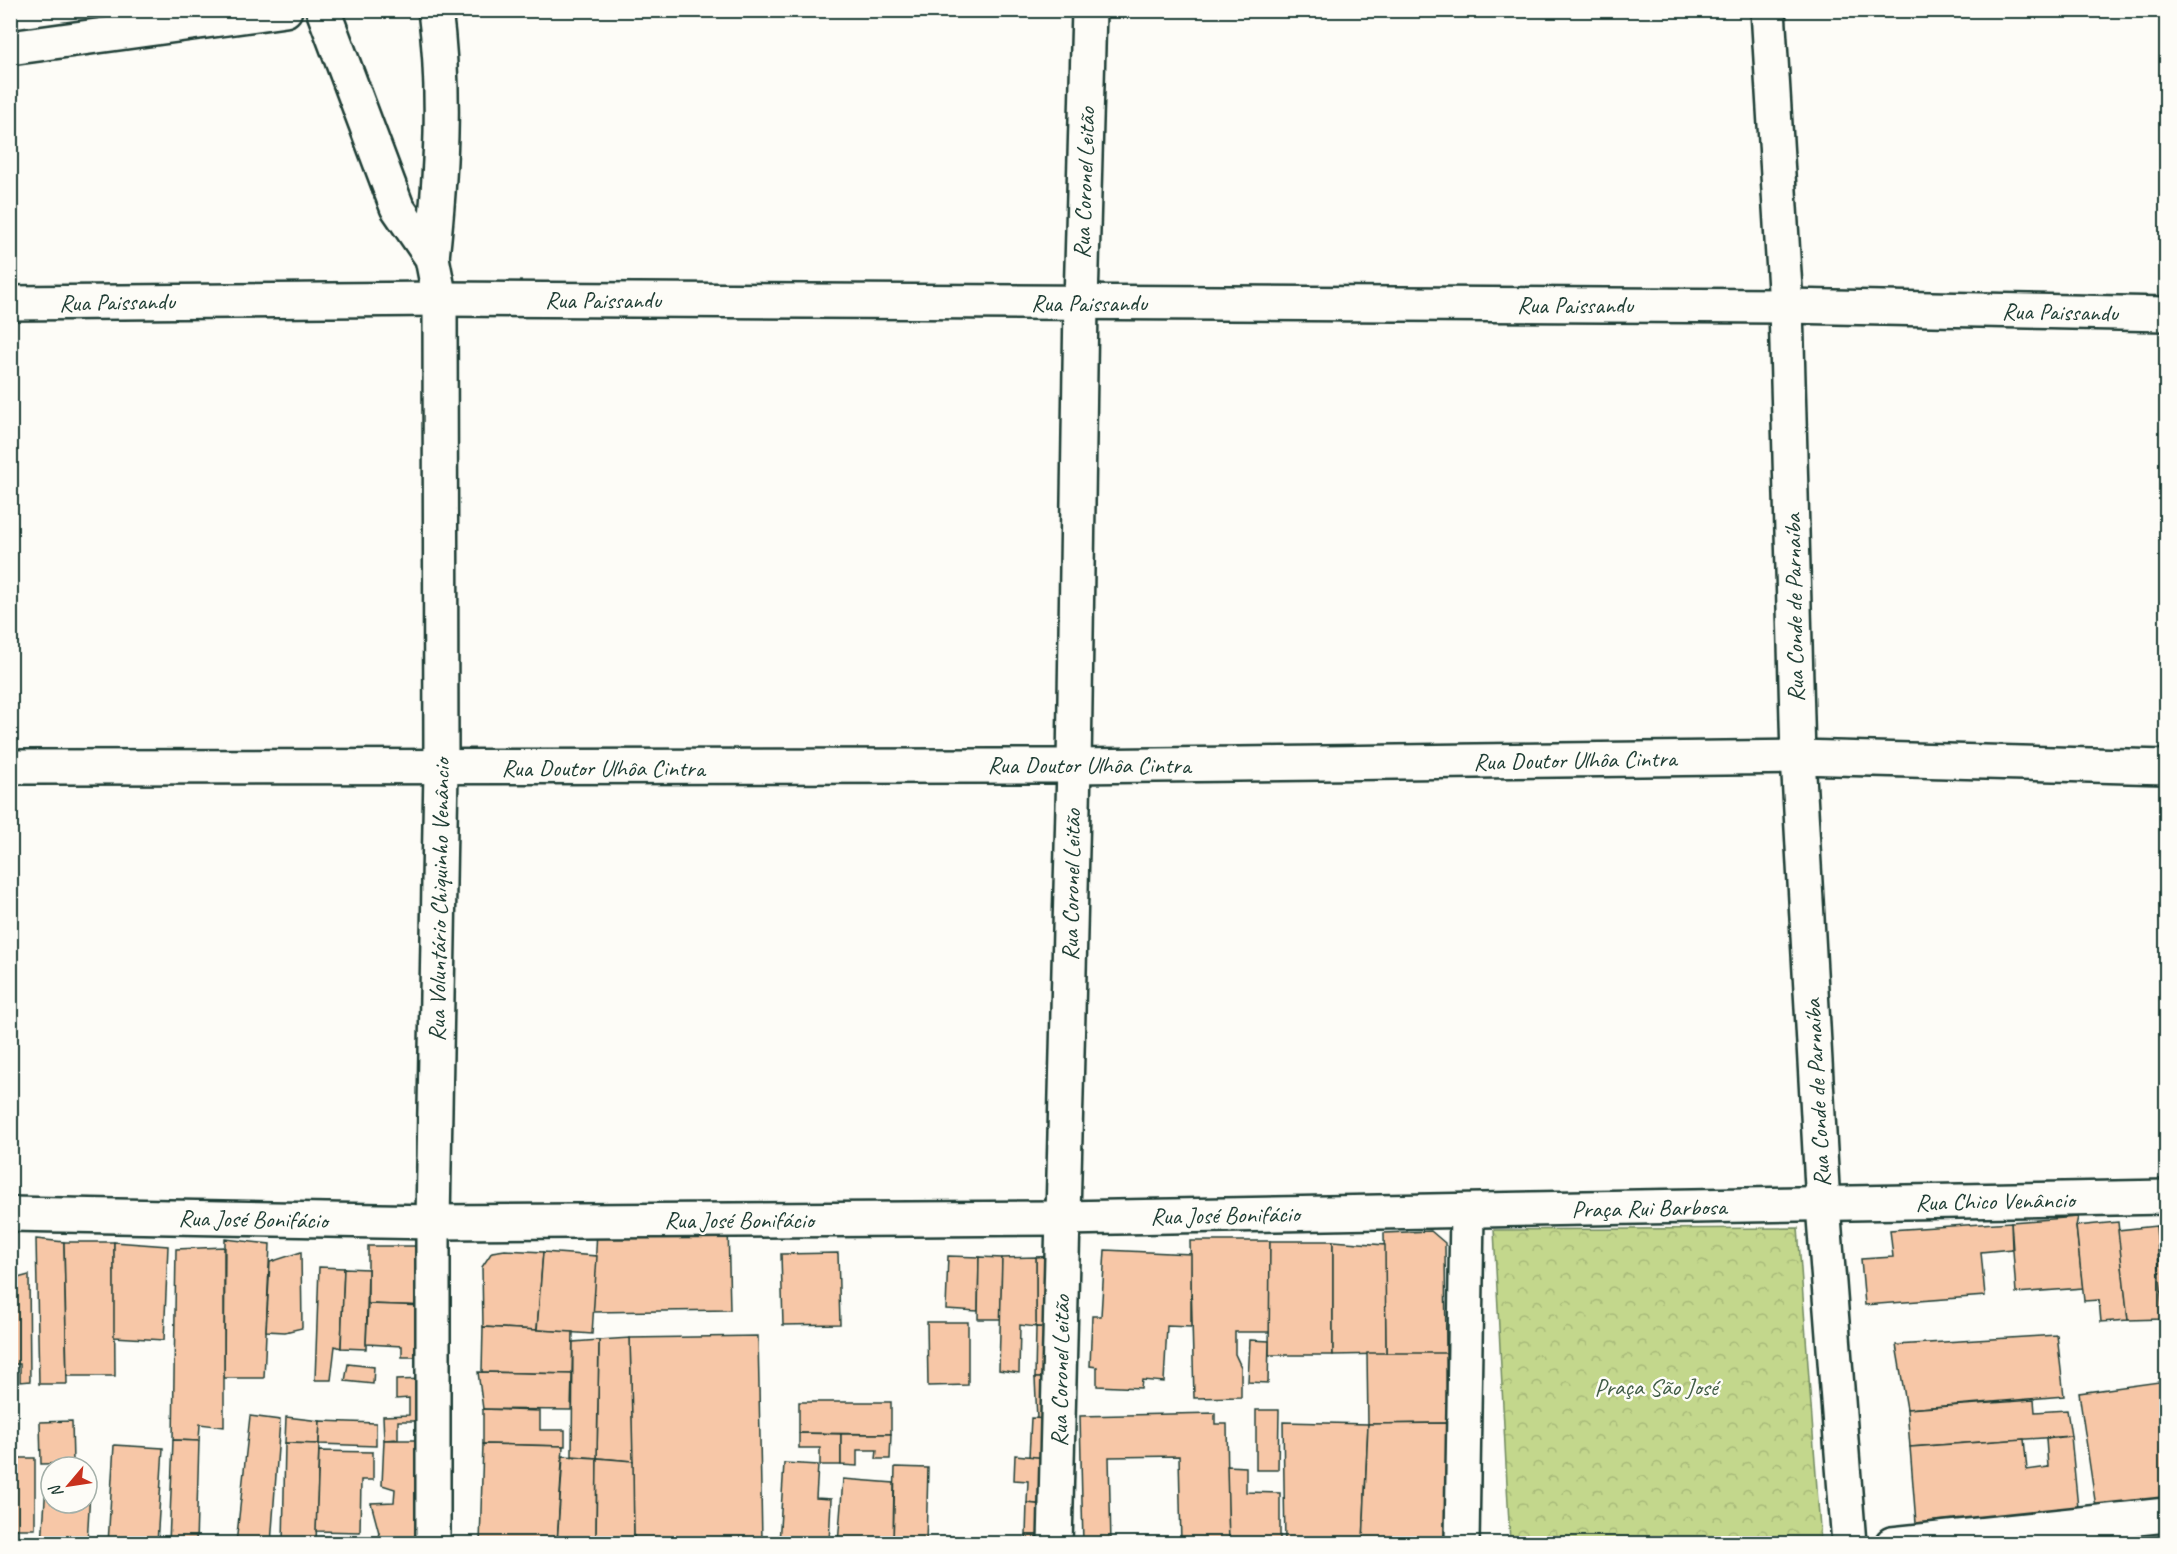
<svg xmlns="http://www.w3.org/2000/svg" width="2177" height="1554" font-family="Caveat,sans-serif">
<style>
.park{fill:url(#park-crowns);stroke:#718a60;stroke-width:1.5}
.building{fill:#f7c7a7;stroke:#1f3d34;stroke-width:1.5}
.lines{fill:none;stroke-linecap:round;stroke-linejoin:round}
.minor-casing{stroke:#1f3d34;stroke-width:38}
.tertiary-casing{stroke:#1f3d34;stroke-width:38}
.minor{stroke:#fdfcf7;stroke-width:33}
.tertiary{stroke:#fdfcf7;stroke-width:33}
.labels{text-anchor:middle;stroke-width:5;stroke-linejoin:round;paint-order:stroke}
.street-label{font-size:24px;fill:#1f3d34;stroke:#fdfcf7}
.park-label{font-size:24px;fill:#405c46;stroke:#fdfcf7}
</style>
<defs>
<pattern id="park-crowns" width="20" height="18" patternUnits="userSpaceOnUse" patternTransform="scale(1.5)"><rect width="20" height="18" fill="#c3d78c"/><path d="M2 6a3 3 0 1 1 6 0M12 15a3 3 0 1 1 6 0" fill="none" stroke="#a7b979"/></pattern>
</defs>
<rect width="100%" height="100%" fill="#fdfcf7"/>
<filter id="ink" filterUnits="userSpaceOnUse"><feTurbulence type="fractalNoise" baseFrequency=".0167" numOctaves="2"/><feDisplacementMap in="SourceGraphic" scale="12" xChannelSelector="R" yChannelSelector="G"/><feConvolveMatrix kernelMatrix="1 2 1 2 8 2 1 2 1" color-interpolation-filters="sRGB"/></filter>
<g filter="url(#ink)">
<!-- park -->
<polygon class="park" points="1798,1228 1821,1543 1510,1543 1494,1230"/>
<!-- building -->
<g class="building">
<polygon points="2078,1217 2076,1226 2083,1288 2016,1293 2011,1222"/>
<polygon points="2011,1222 2012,1249 1981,1252 1985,1296 1865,1305 1861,1259 1893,1257 1890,1230"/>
<polygon points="2118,1222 2128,1320 2101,1322 2099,1300 2084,1301 2076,1226"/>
<polygon points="2166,1225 2166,1319 2163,1319 2156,1226"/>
<polygon points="728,1226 730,1310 593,1312 597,1229"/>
<polygon points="2156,1226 2163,1319 2128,1320 2118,1230"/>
<polygon points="1431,1231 1445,1243 1446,1354 1386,1354 1384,1233"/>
<polygon points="36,1239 64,1242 67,1384 39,1384"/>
<polygon points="225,1239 270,1244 264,1378 224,1378"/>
<polygon points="1190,1241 1270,1241 1270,1332 1235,1332 1235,1354 1241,1367 1241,1397 1194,1398"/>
<polygon points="1270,1241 1333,1241 1333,1355 1269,1355"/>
<polygon points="1333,1241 1385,1245 1386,1354 1333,1355"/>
<polygon points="64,1242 114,1242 115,1376 67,1376"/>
<polygon points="114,1242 168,1246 164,1340 114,1337"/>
<polygon points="368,1246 422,1246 428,1306 368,1304"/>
<polygon points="224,1247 224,1427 200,1424 199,1441 173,1440 176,1249"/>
<polygon points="505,1250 543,1252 537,1330 483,1327 482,1267 492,1252"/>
<polygon points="1105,1250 1191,1254 1191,1327 1167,1326 1164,1382 1142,1380 1141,1388 1097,1386 1097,1367 1090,1366 1092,1316 1101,1316"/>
<polygon points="301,1252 302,1328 285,1332 266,1331 270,1262"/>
<polygon points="543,1252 597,1256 592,1334 537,1330"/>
<polygon points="838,1253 840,1324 783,1325 781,1254"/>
<polygon points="948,1256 979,1257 978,1311 946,1309"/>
<polygon points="1055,1256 1053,1328 1036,1327 1036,1257"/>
<polygon points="979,1257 1002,1258 1001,1319 978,1319"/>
<polygon points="1036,1257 1036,1327 1020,1325 1019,1373 999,1370 1002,1258"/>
<polygon points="319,1267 344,1268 341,1348 335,1346 331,1380 315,1380"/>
<polygon points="344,1268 368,1269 366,1349 341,1348"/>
<polygon points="29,1275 30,1381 20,1382 20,1364 10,1364 10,1280"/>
<polygon points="368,1304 428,1306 427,1357 402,1357 402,1346 366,1344"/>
<polygon points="927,1322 968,1322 968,1385 928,1386"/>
<polygon points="483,1327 573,1332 572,1374 482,1372"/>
<polygon points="1036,1327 1053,1328 1051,1378 1035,1378"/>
<polygon points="2057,1335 2064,1396 1907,1409 1896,1345"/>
<polygon points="758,1336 762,1541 634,1543 630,1338"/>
<polygon points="630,1338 633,1461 597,1458 599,1340"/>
<polygon points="599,1340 597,1458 572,1456 573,1342"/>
<polygon points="1250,1340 1269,1341 1268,1383 1248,1382"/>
<polygon points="1367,1353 1446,1353 1447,1423 1368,1424"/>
<polygon points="348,1364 374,1367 373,1384 345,1381"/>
<polygon points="478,1372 572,1374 571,1410 483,1409"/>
<polygon points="1035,1378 1051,1378 1050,1419 1037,1419"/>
<polygon points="427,1379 429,1421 398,1421 398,1439 384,1440 383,1416 409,1415 409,1398 396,1399 396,1380"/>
<polygon points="2166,1381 2166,1504 2097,1514 2079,1393"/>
<polygon points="2034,1400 2035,1412 2067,1410 2071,1436 1910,1447 1907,1409"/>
<polygon points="799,1402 891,1402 891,1434 799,1433"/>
<polygon points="483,1409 540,1411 540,1430 565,1430 565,1446 483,1444"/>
<polygon points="1256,1410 1279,1410 1278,1470 1256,1470"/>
<polygon points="1215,1413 1215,1424 1227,1424 1229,1544 1181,1544 1179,1456 1109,1457 1111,1544 1083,1544 1080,1416"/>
<polygon points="250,1416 280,1420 271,1544 236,1544"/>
<polygon points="286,1417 320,1421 319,1444 285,1443"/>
<polygon points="1031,1418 1050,1419 1047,1458 1029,1457"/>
<polygon points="72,1421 73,1463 41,1464 40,1422"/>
<polygon points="320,1421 376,1423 376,1446 319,1444"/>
<polygon points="1283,1422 1368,1424 1363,1544 1285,1544"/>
<polygon points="1447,1423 1444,1544 1363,1544 1368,1424"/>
<polygon points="799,1433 841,1434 841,1465 820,1465 820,1448 799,1448"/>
<polygon points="841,1434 891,1434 890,1459 876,1459 877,1450 857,1450 857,1466 841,1465"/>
<polygon points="2071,1436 2078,1508 1916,1523 1910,1447 2024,1439 2027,1470 2048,1467 2046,1439"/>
<polygon points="173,1440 199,1441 196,1544 169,1544"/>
<polygon points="384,1440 422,1440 420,1544 382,1544 371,1503 394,1502 395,1489 382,1485"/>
<polygon points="285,1443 319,1444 316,1544 283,1544"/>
<polygon points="483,1444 563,1446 557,1544 480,1544"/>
<polygon points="114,1445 163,1448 157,1544 108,1544"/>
<polygon points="319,1451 373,1452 373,1480 361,1480 360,1532 316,1531"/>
<polygon points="1015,1455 1047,1458 1044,1505 1027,1503 1028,1481 1014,1480"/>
<polygon points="563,1456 597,1458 596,1544 557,1544"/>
<rect x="10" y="1458" width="25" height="71"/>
<polygon points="597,1458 633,1461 634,1544 596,1544"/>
<polygon points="784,1463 818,1465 816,1498 831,1499 829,1544 779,1544"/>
<polygon points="1227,1466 1246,1467 1246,1492 1280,1493 1280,1544 1229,1544"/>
<polygon points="895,1467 928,1468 926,1544 893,1544"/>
<polygon points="47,1470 51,1470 51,1503 87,1503 87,1472 91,1473 87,1544 42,1544"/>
<polygon points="843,1479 894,1483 893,1544 838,1544"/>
<polygon points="1027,1503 1044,1505 1041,1535 1026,1535"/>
<rect x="1026" y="1535" width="15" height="9"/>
</g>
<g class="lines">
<defs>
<g id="minor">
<polyline points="10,303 440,299 1786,306 2166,314"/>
<polyline points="1055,1544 1074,766 1081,303 1089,10"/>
<polyline points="1892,1544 2166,1515"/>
</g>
<g id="tertiary">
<polyline points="323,10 397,207 432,258 440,299 441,769 433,1222 433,1544"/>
<polyline points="1768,10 1786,306 1798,757 1823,1205 1849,1544"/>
<polyline points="10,48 285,10"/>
<path d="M432,258C441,175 446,93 435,10"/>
<polyline points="10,767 1074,766 1798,757 2166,767"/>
<polyline points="10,1214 433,1222 1063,1218 2166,1197"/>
<polyline points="1462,1544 1467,1211"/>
</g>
</defs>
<!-- minor casing -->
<use href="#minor" class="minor-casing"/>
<!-- tertiary casing -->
<use href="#tertiary" class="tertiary-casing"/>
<!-- minor -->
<use href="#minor" class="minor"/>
<!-- tertiary -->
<use href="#tertiary" class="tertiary"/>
</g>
</g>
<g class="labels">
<!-- street labels -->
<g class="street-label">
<text transform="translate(1084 183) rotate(-88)" y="8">Rua Coronel Leitão</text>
<text x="603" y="308">Rua Paissandu</text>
<text transform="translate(117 302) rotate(-1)" y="8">Rua Paissandu</text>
<text x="1089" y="311">Rua Paissandu</text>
<text x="1575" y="313">Rua Paissandu</text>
<text transform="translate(2060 312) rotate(1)" y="8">Rua Paissandu</text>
<text transform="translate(1794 608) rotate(-91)" y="8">Rua Conde de Parnaíba</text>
<text transform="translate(1575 760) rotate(-1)" y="8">Rua Doutor Ulhôa Cintra</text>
<text x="1089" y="773">Rua Doutor Ulhôa Cintra</text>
<text x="603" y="776">Rua Doutor Ulhôa Cintra</text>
<text transform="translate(1071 885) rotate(-89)" y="8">Rua Coronel Leitão</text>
<text transform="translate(439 900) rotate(-89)" y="8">Rua Voluntário Chiquinho Venâncio</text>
<text transform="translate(1817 1093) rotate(-93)" y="8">Rua Conde de Parnaíba</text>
<text transform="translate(1995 1201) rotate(-1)" y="8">Rua Chico Venâncio</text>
<text transform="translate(1649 1208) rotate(-1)" y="8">Praça Rui Barbosa</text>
<text transform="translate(1225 1215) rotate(-1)" y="8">Rua José Bonifácio</text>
<text transform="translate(253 1219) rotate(1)" y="8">Rua José Bonifácio</text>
<text x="739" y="1228">Rua José Bonifácio</text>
<text transform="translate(1060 1371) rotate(-89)" y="8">Rua Coronel Leitão</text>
</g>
<!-- park labels -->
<g class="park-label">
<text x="1656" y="1395">Praça São José</text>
</g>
</g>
<!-- margin -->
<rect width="2177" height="1554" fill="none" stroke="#fdfcf7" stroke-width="36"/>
<rect x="18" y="18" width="2141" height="1518" fill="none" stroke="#1f3d34" stroke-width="2" filter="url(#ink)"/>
<!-- north arrow -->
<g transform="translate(69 1485) rotate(241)"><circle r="28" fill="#fdfcf7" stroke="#a4b0a9" stroke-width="1.5"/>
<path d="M0-4.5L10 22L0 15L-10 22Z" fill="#c8321e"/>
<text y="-9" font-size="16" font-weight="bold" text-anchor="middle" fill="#1f3d34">N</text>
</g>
</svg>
